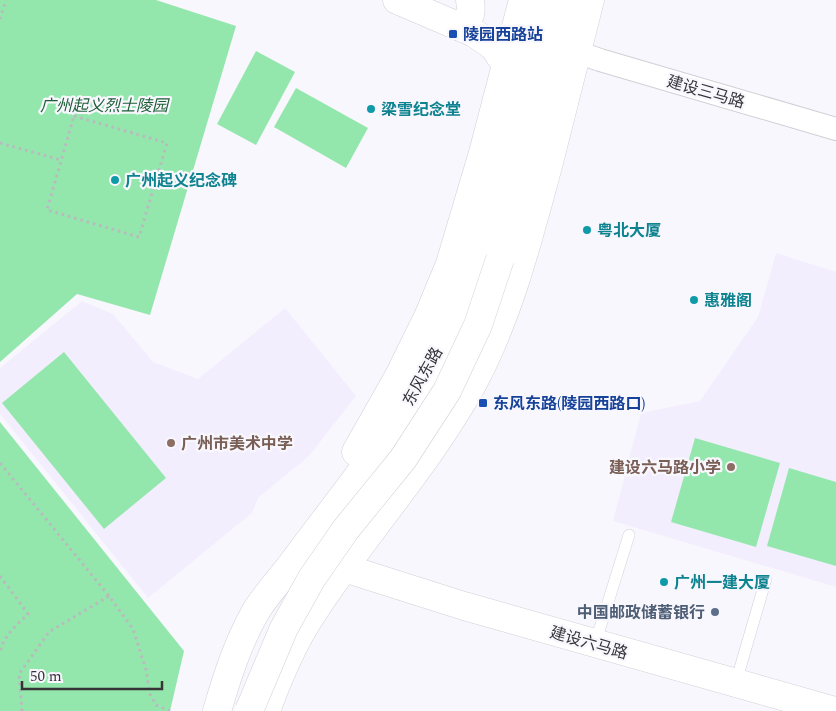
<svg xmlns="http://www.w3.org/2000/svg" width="836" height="711" font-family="Spectral,'Noto Sans SC',serif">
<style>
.built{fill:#f3eefd}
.park{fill:#94e7ac}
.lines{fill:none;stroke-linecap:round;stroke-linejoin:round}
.lane-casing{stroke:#d1cfd6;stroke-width:12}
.street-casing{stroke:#d1cfd6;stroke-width:24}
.secondary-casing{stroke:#d1cfd6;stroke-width:29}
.primary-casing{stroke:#d1cfd6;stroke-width:29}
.highway-casing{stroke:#d1cfd6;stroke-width:29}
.path{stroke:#bab9be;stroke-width:3;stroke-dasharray:2.5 4;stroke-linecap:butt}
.lane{stroke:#fff;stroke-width:11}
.street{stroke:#fff;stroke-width:22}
.secondary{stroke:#fff;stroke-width:28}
.primary{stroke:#fff;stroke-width:28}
.highway{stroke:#fff;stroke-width:28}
.highway-bridge-casing{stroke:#d1cfd6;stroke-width:29;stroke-linecap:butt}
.highway-bridge{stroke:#fff;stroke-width:28}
.transit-dot{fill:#1a4fb4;stroke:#f9f7fe;stroke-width:2}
.culture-dot{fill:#0f9aa8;stroke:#f9f7fe;stroke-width:2}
.education-dot{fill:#8d6e63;stroke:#f9f7fe;stroke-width:2}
.service-dot{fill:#5c6f8a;stroke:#f9f7fe;stroke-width:2}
.labels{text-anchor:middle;stroke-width:4.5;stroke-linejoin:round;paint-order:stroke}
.transit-label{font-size:16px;font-weight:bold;fill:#164399;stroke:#f9f7fe;text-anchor:start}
.street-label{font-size:16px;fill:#353437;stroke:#f9f7fe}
.park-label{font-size:16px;font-style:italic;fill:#1c5d35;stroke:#f9f7fe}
.culture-label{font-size:16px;font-weight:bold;fill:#0d838f;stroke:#f9f7fe;text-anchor:start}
.education-label{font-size:16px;font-weight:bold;fill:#785e54;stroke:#f9f7fe;text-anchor:start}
.service-label{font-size:16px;font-weight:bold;fill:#4e5e75;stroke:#f9f7fe;text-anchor:end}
</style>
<rect width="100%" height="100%" fill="#f9f7fe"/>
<!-- built -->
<g class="built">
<polygon points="776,253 836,272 836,587 613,521 641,413 700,401 758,317"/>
<polygon points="82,301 113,314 153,362 198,379 285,308 356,396 309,456 258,498 252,513 148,598 0,414 0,368"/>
</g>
<!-- park -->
<g class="park">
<polygon points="0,0 156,0 236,26 150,315 77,294 0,362"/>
<polygon points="256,51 295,72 256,145 217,124"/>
<polygon points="296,88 368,128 346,168 274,127"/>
<polygon points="64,352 166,478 104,529 2,403"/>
<polygon points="0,422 184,651 170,711 0,711"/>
<polygon points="695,438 780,463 756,547 671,522"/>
<polygon points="789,468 836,482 836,566 767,546"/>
</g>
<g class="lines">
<defs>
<g id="lane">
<polyline points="595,644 629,535"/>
<polyline points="736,682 766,579"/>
</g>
<polyline id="street" points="577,52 600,60 836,129"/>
<g id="secondary">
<polyline points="397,0 474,33 486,41 494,47 506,65"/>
<path d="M457,26C471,20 472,14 470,0"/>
<polyline points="322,568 344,568 464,606 835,711"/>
</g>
<path id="primary" d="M266,711C278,678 292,644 312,614C363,535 427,466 473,383C509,315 528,240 548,166C562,110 576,55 590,0"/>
<g id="highway">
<polyline points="500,259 569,0"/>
<polyline points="356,452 399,376 428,317 450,264 483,153 523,0"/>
<path d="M217,711C227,677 238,642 256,611C267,593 282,578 295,560C338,502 385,445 421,382C455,322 474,258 493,192C511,128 528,64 545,0"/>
</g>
</defs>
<!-- lane casing -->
<use href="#lane" class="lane-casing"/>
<!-- street casing -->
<use href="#street" class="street-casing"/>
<!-- secondary casing -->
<use href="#secondary" class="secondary-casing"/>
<!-- primary casing -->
<use href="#primary" class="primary-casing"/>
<!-- highway casing -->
<use href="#highway" class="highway-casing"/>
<!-- path -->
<g class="path">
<polyline points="0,19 6,0"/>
<polygon points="74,116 167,143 139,237 47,210"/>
<polyline points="0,143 61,160"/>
<polyline points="0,463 109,596 133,629 146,670 150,694 156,705 170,711"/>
<path d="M0,576L28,614C16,626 4,635 0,652"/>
<polyline points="22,711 19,674 49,632 109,596"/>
</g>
<!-- lane -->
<use href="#lane" class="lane"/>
<!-- street -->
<use href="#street" class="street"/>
<!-- secondary -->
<use href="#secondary" class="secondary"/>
<!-- primary -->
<use href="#primary" class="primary"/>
<!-- highway -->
<use href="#highway" class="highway"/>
<defs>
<polyline id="highway-bridge" points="249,711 284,628 312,578 346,529 403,459 447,391 478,325 500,259"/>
</defs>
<!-- highway-bridge casing -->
<use href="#highway-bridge" class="highway-bridge-casing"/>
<!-- highway-bridge -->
<use href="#highway-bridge" class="highway-bridge"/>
</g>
<!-- markers -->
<g class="transit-dot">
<rect x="448" y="29" width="10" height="10" rx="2.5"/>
<rect x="478" y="398" width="10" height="10" rx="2.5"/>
</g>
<g class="culture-dot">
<circle cx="371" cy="109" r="5"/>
<circle cx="115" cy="180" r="5"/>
<circle cx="587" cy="230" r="5"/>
<circle cx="694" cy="300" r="5"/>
<circle cx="664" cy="582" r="5"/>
</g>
<g class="education-dot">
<circle cx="171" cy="443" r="5"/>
<circle cx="731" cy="467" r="5"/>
</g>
<circle class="service-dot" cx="715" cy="612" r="5"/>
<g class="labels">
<!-- transit labels -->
<g class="transit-label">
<text x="463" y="40">陵园西路站</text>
<text x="493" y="409">东风东路(陵园西路口)</text>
</g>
<!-- street labels -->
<g class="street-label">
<text transform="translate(706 91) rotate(16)" y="6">建设三马路</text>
<text transform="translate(422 376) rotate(-61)" y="6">东风东路</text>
<text transform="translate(589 642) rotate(16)" y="6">建设六马路</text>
</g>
<!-- park labels -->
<g class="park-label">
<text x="104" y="111">广州起义烈士陵园</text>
</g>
<!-- culture labels -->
<g class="culture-label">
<text x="381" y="115">梁雪纪念堂</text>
<text x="125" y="186">广州起义纪念碑</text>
<text x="597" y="236">粤北大厦</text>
<text x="704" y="306">惠雅阁</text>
<text x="674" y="588">广州一建大厦</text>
</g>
<!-- education labels -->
<g class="education-label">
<text x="181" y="449">广州市美术中学</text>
<text x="721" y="473" text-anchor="end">建设六马路小学</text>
</g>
<!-- service labels -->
<g class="service-label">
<text x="705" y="618">中国邮政储蓄银行</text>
</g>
</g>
<!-- scale -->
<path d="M22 681v8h140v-8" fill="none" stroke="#353437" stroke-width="2.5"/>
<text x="30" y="681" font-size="15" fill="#353437" stroke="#f9f7fe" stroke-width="4" paint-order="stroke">50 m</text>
</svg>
